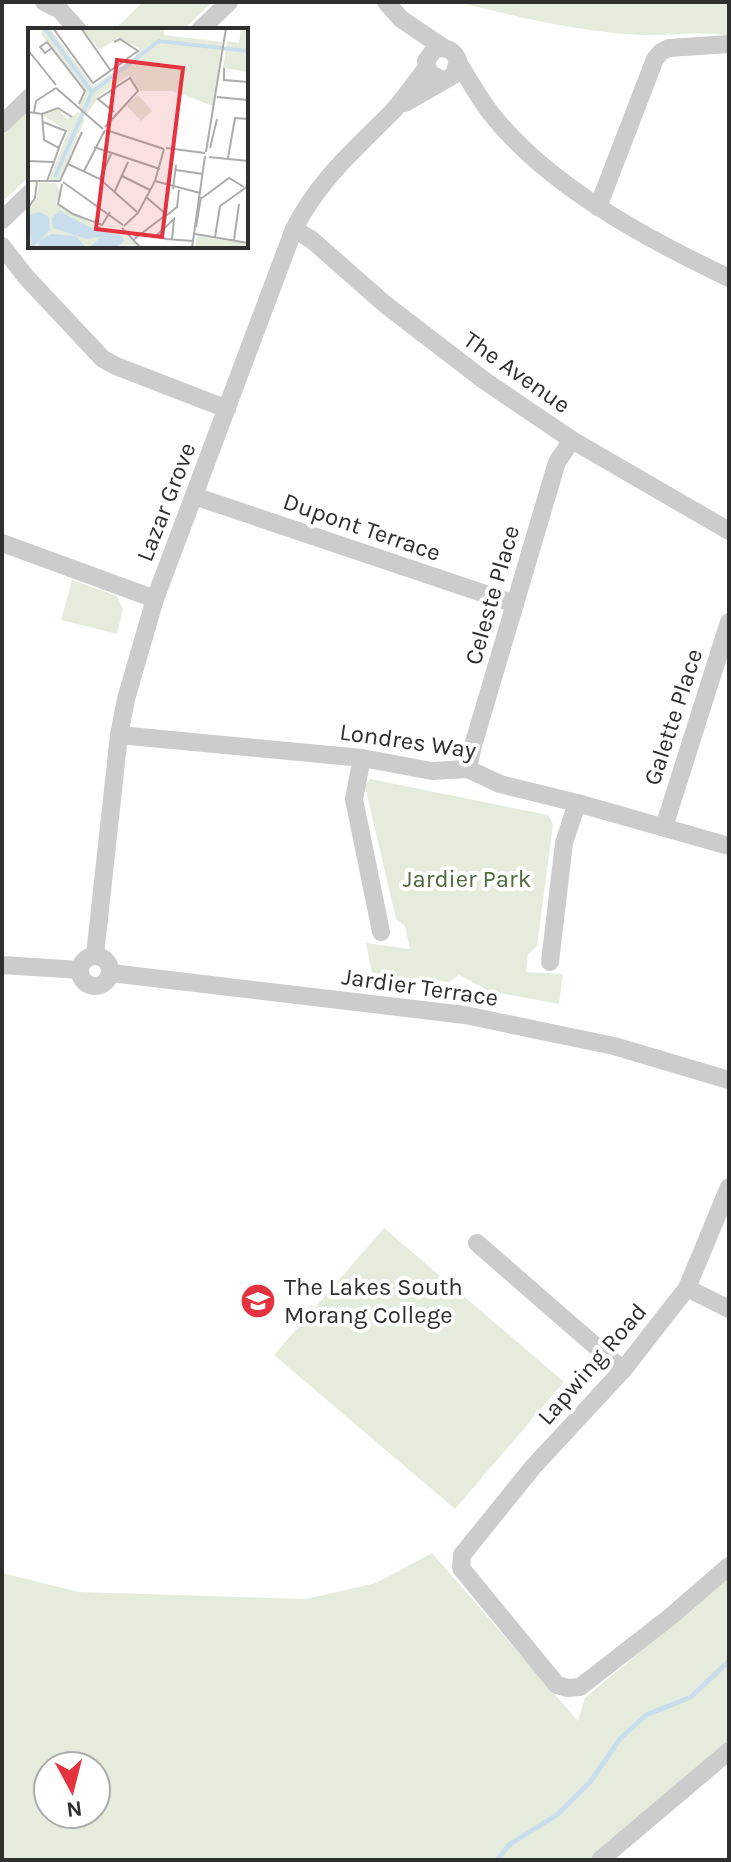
<svg xmlns="http://www.w3.org/2000/svg" width="731" height="1862" font-family="Karla,sans-serif">
<style>
.green{fill:#e5ecdc;fill-rule:evenodd}
.lines{fill:none;stroke-linecap:round;stroke-linejoin:round}
.stream{stroke:#c9deec;stroke-width:5}
.minor{stroke:#ccc;stroke-width:18}
.labels{text-anchor:middle;stroke-width:8;stroke-linejoin:round;paint-order:stroke}
.street-label{font-size:24px;fill:#2f2f2f;stroke:#fff}
.park-label{font-size:24px;fill:#516a3c;stroke:#fff}
.poi-label{font-size:24px;fill:#2f2f2f;stroke:#fff;text-anchor:start}
.inset-river{fill:none;stroke:#c9deec;stroke-width:4}
.inset-road{fill:none;stroke:#acacac;stroke-width:2}
.view{fill:#e4323e;fill-opacity:0.15;stroke:#e4323e;stroke-width:4}
.inset-edge{fill:none;stroke:#2f2f2f;stroke-width:4}
</style>
<rect width="100%" height="100%" fill="#fff"/>
<!-- green -->
<g class="green">
<polygon points="143,2 212,2 183,30 114,30"/>
<path d="M457,2H729V36C700,30 671,36 642,35C579,32 518,17 457,2Z"/>
<polygon points="30,110 30,176 2,202 2,136"/>
<polygon points="72,580 117,596 123,609 117,634 61,620"/>
<polygon points="370,779 548,815 553,824 537,946 528,954 526,972 563,974 559,1004 489,991 459,975 449,982 372,973 366,943 410,949 405,926 396,919 365,786"/>
<polygon points="384,1228 564,1382 455,1509 274,1355"/>
<path d="M432,1553L578,1721L585,1698L729,1577V1740L588,1860H2V1573L79,1592L306,1599L376,1583ZM48,1766H96V1814H48Z"/>
</g>
<g class="lines">
<!-- stream -->
<polyline class="stream" points="497,1860 509,1845 558,1814 590,1782 620,1739 646,1715 691,1697 729,1661"/>
<!-- minor -->
<g class="minor">
<polyline points="44,2 60,10 78,30"/>
<polyline points="386,2 401,19 444,48"/>
<polyline points="200,30 229,2"/>
<path d="M459,64C470,81 480,100 493,116C550,187 647,239 729,278"/>
<path d="M405,103L454,75L458,60C453,49 445,46 434,50L426,61L429,73L442,80"/>
<polyline points="2,124 30,97"/>
<polyline points="598,207 655,59 661,52 669,48 729,44"/>
<polyline points="2,220 30,193"/>
<polyline points="294,229 312,240 386,305 485,381 572,440 729,531"/>
<polyline points="2,246 26,277 103,359 116,366 227,409"/>
<polyline points="194,496 515,604"/>
<polyline points="2,543 155,599"/>
<polyline points="119,735 362,758 432,771 468,769 500,784 577,803 729,846"/>
<polyline points="362,758 354,799 381,932"/>
<polyline points="468,769 472,749 554,472 557,462 572,440"/>
<polyline points="664,827 729,622"/>
<path d="M95,955L119,735L126,699L155,599L294,229C319,180 353,151 391,113C404,100 414,83 427,68"/>
<circle cx="95" cy="971" r="15"/>
<polyline points="550,962 564,843 577,803"/>
<polyline points="2,965 80,970"/>
<polyline points="111,973 465,1015 614,1046 729,1080"/>
<polyline points="729,1187 687,1288 623,1370 533,1467 462,1555 461,1568 557,1685 568,1688 580,1687 670,1617 729,1566"/>
<polyline points="477,1243 623,1370"/>
<polyline points="687,1288 729,1309"/>
<polyline points="600,1860 729,1751"/>
</g>
</g>
<!-- icons -->
<defs>
<symbol id="school-disc" viewBox="-11 -11 22 22"><circle r="9.5" fill="#e4323e" stroke="#fff"/><path d="M0-5L7-2L0 1L-7-2ZM-4 1L0 2.5L4 1V4Q0 6-4 4Z" fill="#fff"/></symbol>
</defs>
<g fill-rule="evenodd">
<use href="#school-disc" x="238" y="1281" width="40" height="40"/>
</g>
<g class="labels">
<!-- street labels -->
<g class="street-label">
<text transform="translate(517 372) rotate(35)" y="8">The Avenue</text>
<text transform="translate(166 502) rotate(-69)" y="8">Lazar Grove</text>
<text transform="translate(362 527) rotate(19)" y="8">Dupont Terrace</text>
<text transform="translate(492 595) rotate(-74)" y="8">Celeste Place</text>
<text transform="translate(673 717) rotate(-72)" y="8">Galette Place</text>
<text transform="translate(408 741) rotate(8)" y="8">Londres Way</text>
<text transform="translate(420 987) rotate(8)" y="8">Jardier Terrace</text>
<text transform="translate(592 1364) rotate(-49)" y="8">Lapwing Road</text>
</g>
<!-- park labels -->
<g class="park-label">
<text x="467" y="887">Jardier Park</text>
</g>
<!-- poi labels -->
<g class="poi-label">
<text x="284" y="1295">The Lakes South<tspan x="284" dy="28">Morang College</tspan></text>
</g>
</g>
<!-- overview -->
<g transform="translate(28 28)">
<rect width="220" height="220" fill="#fff"/>
<path d="M22,0L65,58L106,31L112,20L90,10L71,22L54,0H136V7L194,14L185,78L145,63H112L101,47L72,67L59,86L50,79L58,66L13,6L14,0ZM213,0H220V44L195,40L199,13L211,15ZM110,67L124,83L113,93L98,77ZM30,81L40,91L50,84L57,91L32,152H21L40,104L15,87ZM11,155H28L32,163L28,176L66,197L97,206L109,217L0,220V182L9,169ZM169,208L220,216V220H167Z" fill="#e5ecdc"/>
<path d="M32,183L65,201L94,208L96,213L88,220H61L73,209L59,211L25,200L24,190ZM12,184L21,189L22,202L4,220L0,187ZM23,206L48,208L58,220H12L11,213Z" fill="#c9deec"/>
<path class="inset-river" d="M17,0L64,64L27,149M64,64L131,13L220,23"/>
<path class="inset-road" d="M25,0L65,55L110,23L92,11L86,14M53,0L83,43M24,20L17,25L12,19L19,14L57,63L51,76M0,22L28,57M196,40V52L220,54M28,60L75,101M189,69L220,72M0,84L14,86L30,80L44,89M6,84L8,73L28,60M14,86L16,112L31,120L19,153M15,94L38,103L31,119M77,99L110,63L102,50L70,71L86,84M78,102L136,121M66,119L132,141M138,120L177,125M182,120L189,91M178,124L198,0M181,129L220,133M200,130L207,90L220,91M0,133L25,134M40,136L72,151L109,184M148,142L175,146M56,143L77,102M94,148L122,162M72,151L83,126M0,153H32M32,153L54,104M127,153L172,165M35,154L95,197M34,156L30,176L45,186L74,197L82,184M145,161L148,137M87,163L100,134M118,169L139,187L149,179L151,162M174,170L201,150L216,159M0,180L7,170L9,153M96,198L110,185L127,153L136,121M168,199L173,169M94,200L113,220M167,206L220,215M187,209L192,178L220,158M105,212L139,186M144,212L146,191L129,207L138,211L165,213M206,212L211,176M164,220L177,128"/>
<path class="view" d="M89,32L155,40L134,209L68,201Z"/>
<rect width="220" height="220" class="inset-edge"/>
</g>
<!-- border -->
<rect width="731" height="1862" fill="none" stroke="#2f2f2f" stroke-width="8"/>
<!-- north arrow -->
<g transform="translate(72 1790) rotate(173)"><circle r="38" fill="#ffffff" stroke="#acacac" stroke-width="2"/>
<path d="M0-6L14 30L0 20L-14 30Z" fill="#e4323e"/>
<text y="-12" font-size="22" font-weight="bold" text-anchor="middle" fill="#2f2f2f">N</text>
</g>
</svg>
